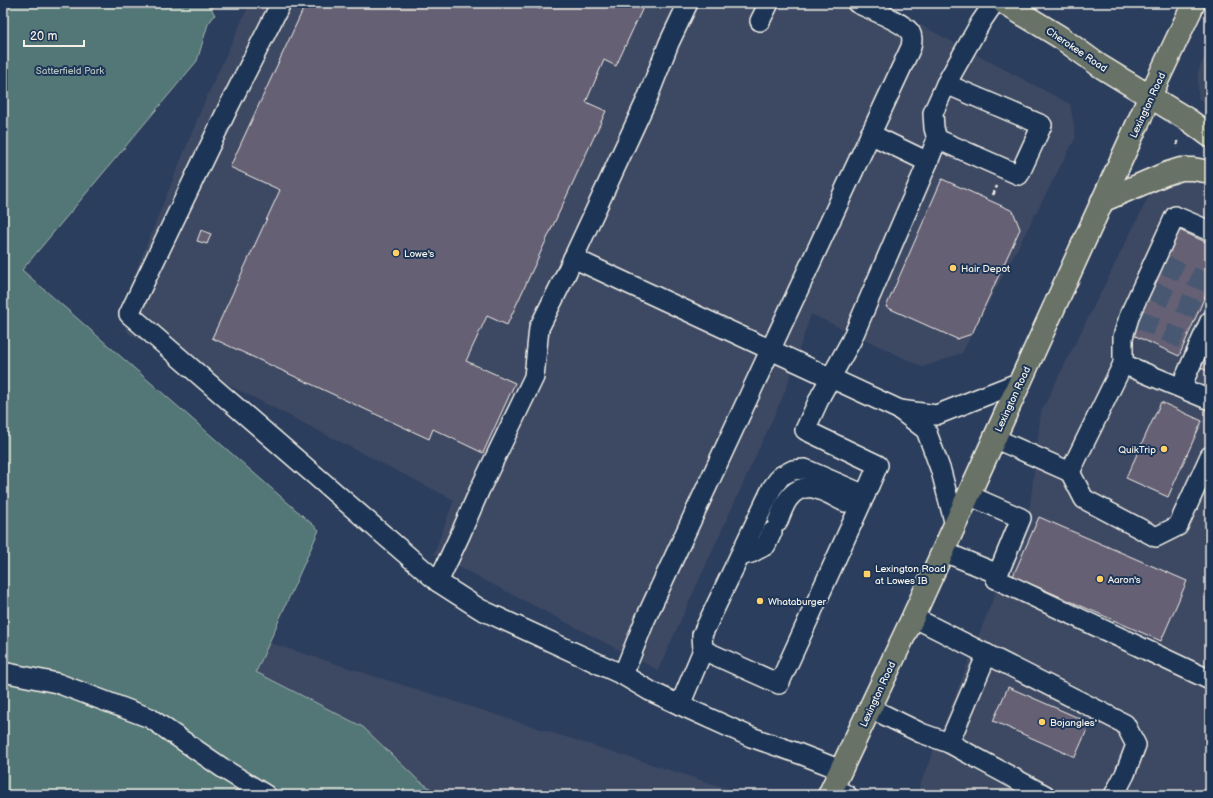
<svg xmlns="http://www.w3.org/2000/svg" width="1213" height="798" font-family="'Balsamiq Sans',sans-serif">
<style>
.built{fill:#3d4864}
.green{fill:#527677;stroke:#a3b4b0}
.building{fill:#666174;stroke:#f4f1e8}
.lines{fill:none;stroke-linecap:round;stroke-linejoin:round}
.minor-tunnel{stroke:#4a5972;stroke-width:19;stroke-dasharray:19 10;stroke-linecap:butt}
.minor-casing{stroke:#f4f1e8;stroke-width:22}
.major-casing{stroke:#f4f1e8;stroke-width:25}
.highway-casing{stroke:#f4f1e8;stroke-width:25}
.path{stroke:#f4f1e8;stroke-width:2.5;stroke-dasharray:4 3;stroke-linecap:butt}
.minor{stroke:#1d3557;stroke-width:19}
.major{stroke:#697266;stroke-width:22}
.highway{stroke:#697266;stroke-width:22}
.poi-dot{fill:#ffd166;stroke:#1d3557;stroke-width:1.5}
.labels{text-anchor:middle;stroke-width:4;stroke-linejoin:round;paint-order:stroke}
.street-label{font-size:10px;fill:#f4f1e8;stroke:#1d3557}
.park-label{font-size:10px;fill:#b3c0bb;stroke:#1d3557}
.poi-label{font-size:10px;fill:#f4f1e8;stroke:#1d3557;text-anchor:start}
</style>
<rect width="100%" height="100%" fill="#2c3e5d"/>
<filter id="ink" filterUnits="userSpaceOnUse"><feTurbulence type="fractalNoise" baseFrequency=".025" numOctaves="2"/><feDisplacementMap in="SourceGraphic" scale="8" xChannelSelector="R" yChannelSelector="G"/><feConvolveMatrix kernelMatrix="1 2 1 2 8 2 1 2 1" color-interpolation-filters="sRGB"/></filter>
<g filter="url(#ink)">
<!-- built -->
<g class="built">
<polygon points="250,3 879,3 1070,104 1076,137 962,353 923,367 811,314 784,394 658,670 434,554 454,500 129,334 118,315 204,103"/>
<polygon points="1210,44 1210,107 1198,98 1198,72"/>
<polygon points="1191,178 1210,190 1210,795 916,795 1030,505 1041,412 1150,194 1170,181"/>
<polygon points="3,558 742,793 741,795 3,795"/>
</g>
<!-- green -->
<polygon class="green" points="3,3 214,3 212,10 215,15 208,24 197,61 22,270 319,530 256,672 363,727 418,780 440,795 3,795"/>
<!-- building -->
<g class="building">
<polygon points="306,3 527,3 540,9 543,3 645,3 616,66 604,60 586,102 606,111 507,325 487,316 466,361 515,383 483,453 433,429 429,439 212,338 280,190 230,167"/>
<polygon points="942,179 1013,211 1020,229 972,334 957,339 886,307"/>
<polygon points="1177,229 1210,244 1210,285 1179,356 1131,334"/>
<polygon points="201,230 211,234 207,244 197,241"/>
<polygon points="1210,347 1210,372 1201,368"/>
<polygon points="1161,402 1202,421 1168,497 1126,478"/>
<polygon points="1039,517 1187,581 1161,641 1013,576"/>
<polygon points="1008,687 1090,723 1075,757 993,721"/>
</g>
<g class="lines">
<!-- minor-tunnel -->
<g class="minor-tunnel">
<polyline points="1164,265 1210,284"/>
<polyline points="1153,291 1199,311"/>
<polyline points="1139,319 1185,341"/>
</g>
<defs>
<g id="minor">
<polyline points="281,3 229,106 129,314 438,582 480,609 623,675 650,691 680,705 751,737 800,754 841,770"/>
<polyline points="760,21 769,3"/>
<polyline points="870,134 928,162"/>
<polyline points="937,139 1019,175 1042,125 946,84"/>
<polyline points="573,258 900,410 926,430 941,471 955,525"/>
<polyline points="1123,364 1123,337 1130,314 1175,216 1210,231"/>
<polyline points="1181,387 1210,321"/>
<polyline points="900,410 936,415 1020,382"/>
<polyline points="994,438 1070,472 1123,364 1210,400"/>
<polyline points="1070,472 1084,499 1156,537 1178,526 1210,456"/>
<polyline points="968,495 1021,518 996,579 1210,680"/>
<path d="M778,521C781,514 784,504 789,498C805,477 826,493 845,502L865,495"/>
<polyline points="942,551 998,574"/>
<polyline points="740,556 751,553 766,545 772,532"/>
<polyline points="438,582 460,535 480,489 534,377 539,328 564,278 647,99 669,43 688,3"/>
<polyline points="913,617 1125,724 1136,745 1125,774 1114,795"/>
<polyline points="703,650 702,635 772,488 781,476 793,470 805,469 865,495"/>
<polyline points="3,672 57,683 150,718 227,771 266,795"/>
<path d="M623,675L645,620L911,47C912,41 913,37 910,32C903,22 869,9 857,3"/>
<polyline points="680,705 703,650 779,684 865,495 878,465 805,430 821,395 851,341 928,162 937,139 934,128 933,113 946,84 981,22 994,3"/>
<polyline points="870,708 921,733 949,743 1045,795"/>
<polyline points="949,743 987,654"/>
<polyline points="833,788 847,795"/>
</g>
<polyline id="major" points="1004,3 1060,37 1100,66 1190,121 1210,136"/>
<g id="highway">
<polyline points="1102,201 1165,174 1181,169 1193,169 1210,172"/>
<polyline points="829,795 913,617 1133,134 1150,96 1194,3"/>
</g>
</defs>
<!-- minor casing -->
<use href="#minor" class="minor-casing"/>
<!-- major casing -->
<use href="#major" class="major-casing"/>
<!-- highway casing -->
<use href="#highway" class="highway-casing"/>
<!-- path -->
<g class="path">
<polyline points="1177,141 1178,148"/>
<polyline points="993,195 997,186"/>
</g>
<!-- minor -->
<use href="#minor" class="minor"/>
<!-- major -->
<use href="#major" class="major"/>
<!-- highway -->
<use href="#highway" class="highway"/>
</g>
</g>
<!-- markers -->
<g class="poi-dot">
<circle cx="396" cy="253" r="4"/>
<circle cx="953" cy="268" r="4"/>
<circle cx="1164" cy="449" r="4"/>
<rect x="863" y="570" width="8" height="8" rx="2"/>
<circle cx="1100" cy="579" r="4"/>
<circle cx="760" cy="601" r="4"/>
<circle cx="1042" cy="722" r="4"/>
</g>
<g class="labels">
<!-- street labels -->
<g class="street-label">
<text transform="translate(1077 49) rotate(34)" y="4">Cherokee Road</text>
<text transform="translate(1147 105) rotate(-65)" y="4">Lexington Road</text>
<text transform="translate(1012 399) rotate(-65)" y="4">Lexington Road</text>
<text transform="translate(877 694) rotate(-65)" y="4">Lexington Road</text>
</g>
<!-- park labels -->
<g class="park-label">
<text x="70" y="74">Satterfield Park</text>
</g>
<!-- poi labels -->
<g class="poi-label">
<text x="404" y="257">Lowe's</text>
<text x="961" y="272">Hair Depot</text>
<text x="1156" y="453" text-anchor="end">QuikTrip</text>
<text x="875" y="572">Lexington Road<tspan x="875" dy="12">at Lowes IB</tspan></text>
<text x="1108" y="583">Aaron's</text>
<text x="768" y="605">Whataburger</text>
<text x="1050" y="726">Bojangles'</text>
</g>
</g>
<!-- margin -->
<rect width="1213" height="798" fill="none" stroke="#1d3557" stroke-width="16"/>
<rect x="8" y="8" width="1197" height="782" fill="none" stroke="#f4f1e8" stroke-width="1.5" filter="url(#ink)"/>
<!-- scale -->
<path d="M24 40v6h60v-6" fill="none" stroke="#f4f1e8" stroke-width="2"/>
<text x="30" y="40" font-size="12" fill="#f4f1e8" stroke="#1d3557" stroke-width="3" paint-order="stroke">20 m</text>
</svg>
